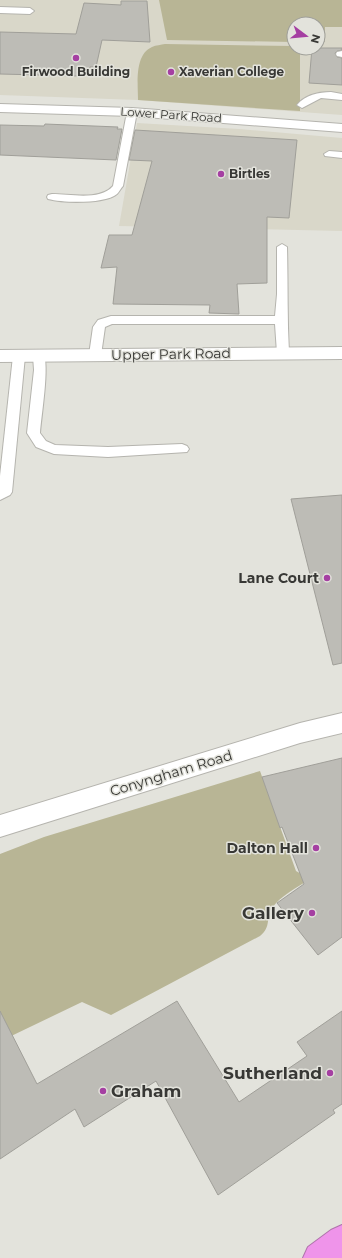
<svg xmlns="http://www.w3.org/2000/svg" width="342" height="1258" font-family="Montserrat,sans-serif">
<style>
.built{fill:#d9d7c9;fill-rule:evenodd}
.green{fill:#b8b595}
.building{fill:#bdbcb6;stroke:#a09f99}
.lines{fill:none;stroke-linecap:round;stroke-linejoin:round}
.lane-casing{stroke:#b5b4ae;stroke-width:2}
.street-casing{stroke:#b5b4ae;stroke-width:2}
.highway-casing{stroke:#af74ab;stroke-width:2}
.lane{fill:#fff;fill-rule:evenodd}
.street{fill:#fff;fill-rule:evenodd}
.highway{fill:#ef94ea;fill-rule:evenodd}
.poi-dot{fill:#a53fa2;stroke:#e3e3dc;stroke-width:1.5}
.labels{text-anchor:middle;stroke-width:3;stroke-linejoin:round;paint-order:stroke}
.far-poi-label{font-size:12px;font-weight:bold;fill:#383835;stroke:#e3e3dc;text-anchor:start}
.far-street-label{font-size:12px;fill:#383835;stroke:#e3e3dc}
.street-label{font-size:14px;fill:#383835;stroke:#e3e3dc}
.poi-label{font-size:14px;font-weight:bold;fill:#383835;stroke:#e3e3dc;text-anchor:end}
.near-poi-label{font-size:17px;font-weight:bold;fill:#383835;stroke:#e3e3dc;text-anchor:end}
</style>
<rect width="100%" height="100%" fill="#e3e3dc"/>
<!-- built -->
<g class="built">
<path d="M0,0H342V115L138,100L0,95ZM294,24H318V48H294Z"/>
<polygon points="137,123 239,129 342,138 342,231 119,226"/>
</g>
<!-- green -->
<g class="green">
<polygon points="159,0 342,0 342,27 325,27 325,42 318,42 318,24 294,24 294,42 167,40"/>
<path d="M165,44L294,46V48H300V111L138,100C138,84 134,55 152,47C156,45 161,45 165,44Z"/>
<path d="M260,771L296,871L310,879C298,887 280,896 272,908C265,919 272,926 260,936L111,1015L82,1002L5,1039L0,1024V854L44,837Z"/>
</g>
<!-- building -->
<g class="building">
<polygon points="121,1 147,1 150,42 102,40 96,67 90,67 88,73 79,76 0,74 0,32 76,34 84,3 121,5"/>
<polygon points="312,48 342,48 342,50 337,51 335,53 337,57 342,58 342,85 309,83"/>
<polygon points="45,124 118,127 117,129 122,129 116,160 0,155 0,125 44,126"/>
<polygon points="135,130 297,140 289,218 267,217 267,283 237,284 239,314 209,313 210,305 113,304 117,267 101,268 109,235 132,235 152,161 129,160"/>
<polygon points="342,495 342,663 333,665 291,499"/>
<polygon points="342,758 342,937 318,955 277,903 304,884 282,827 280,828 262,777"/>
<polygon points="177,1001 239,1102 307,1056 297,1042 342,1011 342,1104 333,1110 335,1113 218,1195 156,1081 84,1127 75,1109 0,1159 0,1011 37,1084"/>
</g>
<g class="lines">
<defs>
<g id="lane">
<polygon points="0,7 30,8 34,11 30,14 0,13"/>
<polygon points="342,51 342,57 337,56 336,54 337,52"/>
<path d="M331,92L342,94V100L321,98L302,108L297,105C305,95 319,92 331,92Z"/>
<path d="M132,109L137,112L123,186C121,188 119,192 117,194C105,204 64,203 48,199L47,197L48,195L52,194C70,194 100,201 113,186L127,112Z"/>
<polygon points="329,151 342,152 342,158 325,156 324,154"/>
<path d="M282,244L287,247C288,282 287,318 289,353L287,356H279L277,353L275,324H112L105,327L101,355L99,358H91L89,355L93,327L98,320L111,316H275L277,294V247Z"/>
<polygon points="19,352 23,353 25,356 12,492 10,495 0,500 0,476 13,356 15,353"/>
<path d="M39,352L43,353C50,364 41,417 40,433L46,441L55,445L108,447L182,444L187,446L189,449L187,452L108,457L54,454L36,447L27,433L34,370L33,356L35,353Z"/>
</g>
<g id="street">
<polygon points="0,104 132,108 342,124 342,132 132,116 0,112"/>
<polygon points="342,347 342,359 0,362 0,350"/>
<polygon points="342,713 342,733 300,743 0,837 0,815 300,723"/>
</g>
<polygon id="highway" points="342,1225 342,1258 303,1258 308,1247 331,1230"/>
</defs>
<!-- lane casing -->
<use href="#lane" class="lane-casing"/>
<!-- street casing -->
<use href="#street" class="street-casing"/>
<!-- highway casing -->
<use href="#highway" class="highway-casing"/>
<!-- lane -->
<use href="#lane" class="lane"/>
<!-- street -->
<use href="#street" class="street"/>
<!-- highway -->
<use href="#highway" class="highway"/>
</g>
<!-- markers -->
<g class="poi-dot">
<circle cx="76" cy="58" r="4"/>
<circle cx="171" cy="72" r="4"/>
<circle cx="221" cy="174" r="4"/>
<circle cx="327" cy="578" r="4"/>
<circle cx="316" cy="848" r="4"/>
<circle cx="312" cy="913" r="4"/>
<circle cx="330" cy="1073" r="4"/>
<circle cx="103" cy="1091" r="4"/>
</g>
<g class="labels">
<!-- far-poi labels -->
<g class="far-poi-label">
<text x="76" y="76" text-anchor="middle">Firwood Building</text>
<text x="179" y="76">Xaverian College</text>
<text x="229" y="178">Birtles</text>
</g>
<!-- far-street labels -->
<g class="far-street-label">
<text transform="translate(171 115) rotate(4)" y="4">Lower Park Road</text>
</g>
<!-- street labels -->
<g class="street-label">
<text transform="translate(171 354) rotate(-1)" y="5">Upper Park Road</text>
<text transform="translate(171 773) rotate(-17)" y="5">Conyngham Road</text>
</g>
<!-- poi labels -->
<g class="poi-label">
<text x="319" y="583">Lane Court</text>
<text x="308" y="853">Dalton Hall</text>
</g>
<!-- near-poi labels -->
<g class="near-poi-label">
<text x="304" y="919">Gallery</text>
<text x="322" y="1079">Sutherland</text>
<text x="111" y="1097" text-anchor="start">Graham</text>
</g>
</g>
<!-- north arrow -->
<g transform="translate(306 36) rotate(106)"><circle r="19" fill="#e3e3dc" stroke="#9f9f99"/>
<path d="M0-3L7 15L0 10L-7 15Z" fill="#a53fa2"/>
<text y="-6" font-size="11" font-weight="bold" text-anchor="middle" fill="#383835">N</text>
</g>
</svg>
